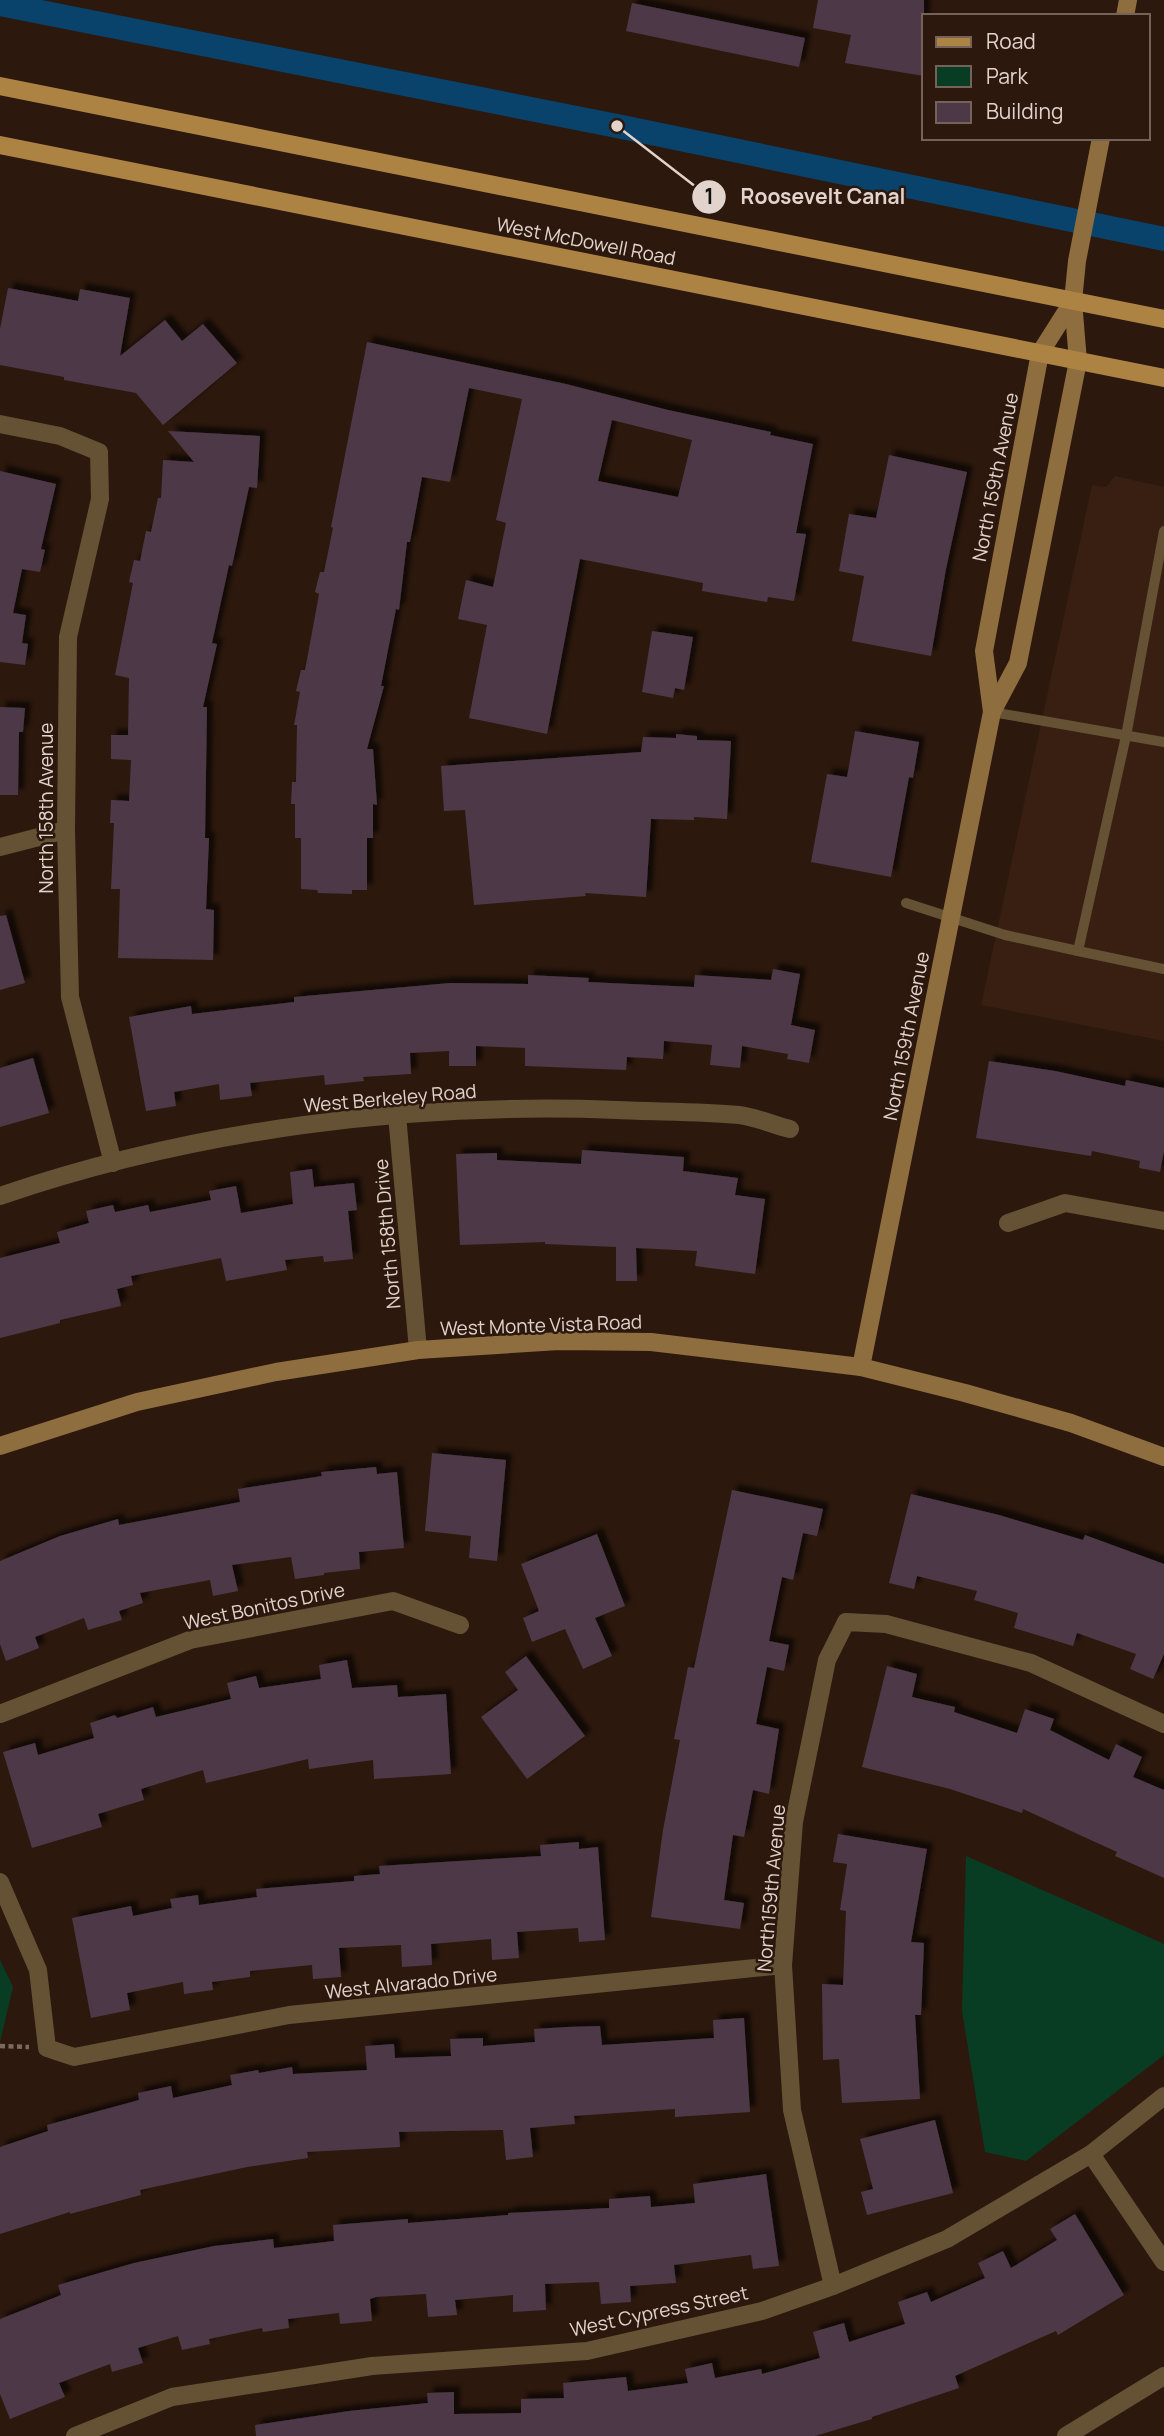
<svg xmlns="http://www.w3.org/2000/svg" width="1164" height="2436" font-family="Manrope,sans-serif">
<style>
.built{fill:#381f11}
.green{fill:#093d23}
.lines{fill:none;stroke-linecap:round;stroke-linejoin:round}
.canal{stroke:#09436c;stroke-width:24}
.building{fill:#4d3847;fill-rule:evenodd;filter:url(#shadow)}
.path{stroke:#7c6a61;stroke-width:4.5;stroke-dasharray:5 3.5;stroke-linecap:butt}
.lane{stroke:#655134;stroke-width:10}
.street{stroke:#655134;stroke-width:18}
.secondary{stroke:#8e6d3e;stroke-width:18}
.primary{stroke:#ad8344;stroke-width:18}
.labels{text-anchor:middle;stroke-width:5;stroke-linejoin:round;paint-order:stroke}
.street-label{font-size:19px;fill:#e2d3cc;stroke:#2c180d}
.leader{fill:none;stroke:#e2d3cc;stroke-width:2.5}
.callout-dot{fill:#e2d3cc;stroke:#2c180d;stroke-width:2.5}
.mark-label{font-size:21px;text-anchor:middle;font-weight:bold;fill:#111}
.callout-label{font-size:21px;text-anchor:middle;font-weight:bold;fill:#e2d3cc;stroke:#2c180d;stroke-width:5;stroke-linejoin:round;paint-order:stroke}
</style>
<defs>
<filter id="shadow"><feDropShadow dx="6" dy="-6" stdDeviation="2" flood-color="#0009"/></filter>
</defs>
<rect width="100%" height="100%" fill="#2c180d"/>
<!-- built -->
<polygon class="built" points="1115,476 1164,487 1164,1041 981,1005 1092,485 1106,487"/>
<!-- green -->
<g class="green">
<polygon points="966,1856 1164,1944 1164,2055 1026,2161 985,2152 962,2011"/>
<polygon points="0,1960 13,1987 0,2042"/>
</g>
<g class="lines">
<!-- canal -->
<polyline class="canal" points="0,4 617,126 1164,239"/>
</g>
<!-- building -->
<g class="building">
<polygon points="818,0 924,0 924,76 845,63 851,35 813,28"/>
<polygon points="632,3 805,38 799,67 626,31"/>
<polygon points="8,288 78,301 80,289 130,298 120,356 165,320 182,341 203,324 237,363 163,425 136,393 64,380 64,377 0,365 0,329"/>
<path d="M367,342L566,384L668,410L771,432L770,435L813,444L796,533L806,534L794,601L768,597L767,602L702,591L703,583L580,559L547,734L469,718L487,625L458,619L466,580L493,587L506,523L496,520L522,399L469,388L450,482L422,477L410,542H407L399,610L396,609L381,686H384L367,749H373L377,805L373,804V838H367V890H352V894L318,893L317,890L301,889V838H295V804H291L292,782H296L297,725H294L300,692L296,691L301,670H305L313,627L319,594L315,592L320,572H324L333,528L331,527ZM612,420L692,440L678,497L598,481Z"/>
<polygon points="168,431 260,436 257,488 249,487 232,566 229,565 212,643 217,644 203,707 207,707 205,838 209,838 206,909 214,910 213,960 118,958 120,889 111,889 114,823 110,823 111,800 129,801 131,760 111,759 111,735 128,735 129,678 115,675 133,583 129,582 134,560 140,561 146,531 151,532 158,498 161,498 163,460 194,462"/>
<polygon points="889,455 967,472 946,569 931,656 852,641 864,576 839,571 849,514 876,518"/>
<polygon points="0,471 56,484 41,549 45,550 40,572 22,569 13,613 26,615 22,643 28,644 25,665 0,662"/>
<polygon points="652,631 693,637 684,690 675,688 673,698 642,692"/>
<polygon points="0,707 25,708 23,732 19,732 18,795 0,795"/>
<polygon points="855,731 919,742 913,778 909,777 891,877 811,862 827,774 847,777"/>
<polygon points="676,734 697,736 697,740 731,741 727,819 694,817 694,820 651,819 646,897 585,893 586,896 474,905 465,810 444,811 441,766 641,752 643,737 676,738"/>
<polygon points="6,915 25,983 0,990 0,916"/>
<polygon points="773,969 800,974 791,1025 815,1030 809,1063 787,1059 788,1054 742,1046 740,1068 710,1065 712,1045 664,1041 663,1059 627,1057 626,1070 525,1066 525,1048 476,1046 476,1066 449,1066 449,1051 410,1053 411,1074 363,1077 364,1081 325,1085 324,1075 250,1083 252,1096 220,1100 219,1084 174,1092 176,1106 146,1111 129,1017 191,1006 192,1014 294,1002 294,997 450,983 528,984 528,975 589,978 588,982 694,987 695,975 771,980"/>
<polygon points="33,1058 49,1113 0,1127 0,1068"/>
<polygon points="989,1061 1055,1071 1125,1086 1126,1080 1164,1088 1164,1151 1160,1172 1139,1168 1140,1161 1092,1151 1091,1156 976,1138"/>
<polygon points="582,1150 684,1157 683,1171 738,1178 735,1195 765,1199 755,1274 695,1266 697,1251 636,1248 637,1281 616,1281 616,1247 545,1244 545,1242 460,1245 456,1154 497,1153 497,1160 581,1164"/>
<polygon points="312,1169 314,1187 354,1183 357,1210 348,1211 353,1259 324,1262 323,1256 285,1260 287,1270 226,1281 221,1258 131,1276 133,1285 117,1289 121,1306 60,1320 60,1323 0,1338 0,1258 60,1243 57,1232 89,1223 86,1211 113,1205 115,1212 148,1205 150,1212 211,1200 209,1191 236,1186 241,1213 293,1204 290,1172"/>
<polygon points="432,1453 506,1460 497,1561 469,1558 471,1536 425,1531"/>
<polygon points="376,1467 377,1474 397,1472 404,1548 359,1552 360,1569 324,1573 324,1575 295,1579 291,1557 232,1565 238,1591 213,1596 210,1580 140,1593 143,1603 119,1611 122,1620 88,1630 84,1618 35,1637 39,1648 6,1661 0,1644 0,1561 60,1536 118,1519 119,1525 240,1502 238,1489 322,1476 321,1472"/>
<polygon points="732,1490 823,1509 817,1536 803,1533 793,1580 782,1577 769,1641 789,1645 784,1671 767,1667 756,1724 779,1729 769,1794 753,1790 744,1837 733,1835 724,1900 744,1903 740,1929 651,1917 663,1830 680,1740 674,1739 688,1667 694,1668"/>
<polygon points="911,1494 999,1515 1083,1540 1085,1535 1164,1564 1164,1654 1153,1679 1130,1669 1136,1654 1077,1633 1073,1646 1014,1628 1018,1613 974,1600 977,1591 917,1576 914,1589 889,1583"/>
<polygon points="597,1534 625,1606 595,1618 612,1656 583,1669 565,1629 532,1642 523,1618 539,1611 521,1564"/>
<polygon points="526,1656 585,1736 527,1779 481,1717 518,1690 505,1672"/>
<polygon points="347,1660 352,1688 397,1685 398,1697 446,1694 451,1774 374,1779 373,1760 309,1769 308,1759 206,1783 203,1770 141,1789 144,1800 98,1814 102,1827 32,1848 3,1752 35,1743 38,1755 94,1738 90,1723 115,1715 117,1718 153,1707 156,1717 231,1699 227,1683 256,1676 259,1688 321,1679 319,1665"/>
<polygon points="887,1666 917,1674 912,1697 955,1707 954,1712 1017,1733 1025,1709 1054,1719 1050,1730 1109,1760 1116,1744 1142,1757 1133,1777 1164,1790 1164,1878 1115,1856 1117,1852 1023,1809 1022,1813 950,1789 862,1767"/>
<polygon points="838,1834 927,1849 911,1942 924,1943 921,2015 915,2015 920,2099 842,2103 839,2059 823,2060 822,1984 843,1985 846,1911 840,1910 847,1864 833,1862"/>
<polygon points="579,1842 579,1849 598,1847 605,1940 579,1942 578,1928 517,1932 519,1958 492,1960 491,1939 431,1944 432,1965 402,1967 401,1945 339,1948 341,1977 313,1979 312,1965 250,1971 250,1977 212,1982 213,1990 184,1994 183,1982 127,1993 130,2010 91,2018 72,1918 131,1906 133,1916 172,1908 170,1899 198,1895 199,1905 257,1897 256,1889 354,1881 354,1876 380,1874 379,1866 541,1856 540,1845"/>
<polygon points="744,2018 750,2112 675,2117 675,2109 574,2116 575,2124 530,2128 533,2157 506,2160 503,2130 399,2132 400,2147 307,2152 308,2158 247,2167 140,2190 141,2195 70,2214 70,2212 0,2234 0,2147 48,2131 47,2125 139,2100 138,2093 171,2086 173,2098 232,2085 230,2075 258,2070 259,2073 292,2067 293,2074 367,2070 365,2046 394,2044 395,2058 451,2056 450,2039 483,2038 483,2046 535,2042 534,2029 567,2027 600,2026 602,2045 714,2038 713,2020"/>
<polygon points="935,2120 953,2193 867,2215 861,2192 873,2189 860,2139"/>
<polygon points="766,2174 779,2266 753,2269 751,2255 674,2265 676,2283 630,2286 631,2302 601,2304 599,2282 545,2284 546,2310 513,2312 513,2295 455,2300 457,2315 428,2317 426,2294 376,2297 370,2299 372,2321 340,2324 339,2313 288,2319 289,2328 263,2332 262,2328 209,2339 210,2344 182,2350 178,2336 138,2348 143,2363 112,2372 110,2364 59,2383 65,2397 10,2419 0,2394 0,2319 61,2295 58,2285 134,2263 214,2246 273,2239 274,2248 334,2241 333,2225 408,2219 408,2223 508,2215 508,2213 609,2208 609,2199 650,2196 651,2207 695,2203 693,2184"/>
<polygon points="1075,2214 1124,2295 1058,2335 1056,2331 955,2376 959,2388 872,2417 872,2419 815,2436 256,2436 255,2425 349,2411 428,2403 427,2393 454,2392 454,2414 521,2413 521,2399 564,2398 563,2383 626,2377 628,2391 688,2383 685,2369 712,2363 715,2378 761,2369 762,2374 820,2358 813,2332 844,2323 849,2342 905,2324 898,2302 927,2292 931,2302 985,2278 978,2263 1003,2251 1011,2268 1057,2240 1050,2229"/>
</g>
<g class="lines">
<!-- path -->
<polyline class="path" points="0,2046 29,2047"/>
<!-- lane -->
<g class="lane">
<polyline points="992,712 1164,742"/>
<polyline points="906,903 1005,935 1078,951 1126,736 1164,531"/>
<polyline points="1078,951 1164,969"/>
</g>
<!-- street -->
<g class="street">
<polyline points="0,424 60,436 99,452 100,499 68,637 66,830 70,997 113,1163"/>
<polyline points="0,847 66,830"/>
<polyline points="397,1115 418,1350"/>
<path d="M0,1196C196,1129 411,1102 617,1110C657,1112 699,1111 739,1115C756,1117 773,1125 790,1129"/>
<polyline points="1008,1223 1065,1203 1164,1221"/>
<polyline points="0,1714 190,1640 393,1601 460,1625"/>
<polyline points="0,1882 38,1970 47,2048 74,2057 289,2015 783,1965"/>
<polyline points="1091,2154 1164,2262"/>
<polyline points="833,2286 792,2110 783,1965 794,1822 827,1660 846,1622 886,1624 1031,1663 1164,1724"/>
<polyline points="75,2436 172,2397 372,2366 587,2351 762,2311 833,2286 947,2239 1091,2154 1164,2096"/>
<polyline points="1066,2436 1164,2376"/>
</g>
<!-- secondary -->
<g class="secondary">
<polyline points="1125,16 1128,0"/>
<polyline points="992,712 984,651 1040,353 1073,301"/>
<polyline points="861,1367 992,712 1018,663 1078,361 1073,301 1077,261 1101,138"/>
<polyline points="0,1446 137,1402 276,1372 418,1350 559,1341 651,1342 861,1367 965,1393 1071,1423 1164,1457"/>
</g>
<!-- primary -->
<g class="primary">
<polyline points="0,86 1164,319"/>
<polyline points="0,145 1164,378"/>
</g>
</g>
<g class="labels">
<!-- street labels -->
<g class="street-label">
<text transform="translate(586 241) rotate(11)" y="7">West McDowell Road</text>
<text transform="translate(995 477) rotate(-79)" y="7">North 159th Avenue</text>
<text transform="translate(46 808) rotate(-90)" y="7">North 158th Avenue</text>
<text transform="translate(906 1036) rotate(-79)" y="7">North 159th Avenue</text>
<text transform="translate(390 1098) rotate(-5)" y="7">West Berkeley Road</text>
<text transform="translate(387 1234) rotate(-95)" y="7">North 158th Drive</text>
<text transform="translate(541 1325) rotate(-2)" y="7">West Monte Vista Road</text>
<text transform="translate(264 1606) rotate(-12)" y="7">West Bonitos Drive</text>
<text transform="translate(771 1888) rotate(-85)" y="7">North159th Avenue</text>
<text transform="translate(411 1983) rotate(-6)" y="7">West Alvarado Drive</text>
<text transform="translate(659 2311) rotate(-12)" y="7">West Cypress Street</text>
</g>
</g>
<!-- callouts -->
<path class="leader" d="M617 126L709 197"/>
<g class="callout-dot">
<circle cx="617" cy="126" r="7"/>
<circle cx="709" cy="197" r="18"/>
</g>
<g class="mark-label">
<text x="709" y="204">1</text>
</g>
<g class="callout-label">
<text x="823" y="204">Roosevelt Canal</text>
</g>
<!-- legend -->
<rect x="922" y="14" width="228" height="126" fill="#2c180d" stroke="#756359" stroke-width="2"/>
<rect x="936" y="37" width="35" height="10" fill="#ad8344" stroke="#756359" stroke-width="2"/>
<text x="986" y="49" font-size="21" fill="#e2d3cc">Road</text>
<rect x="936" y="66" width="35" height="21" fill="#093d23" stroke="#756359" stroke-width="2"/>
<text x="986" y="84" font-size="21" fill="#e2d3cc">Park</text>
<rect x="936" y="102" width="35" height="21" fill="#4d3847" stroke="#756359" stroke-width="2"/>
<text x="986" y="119" font-size="21" fill="#e2d3cc">Building</text>
</svg>
